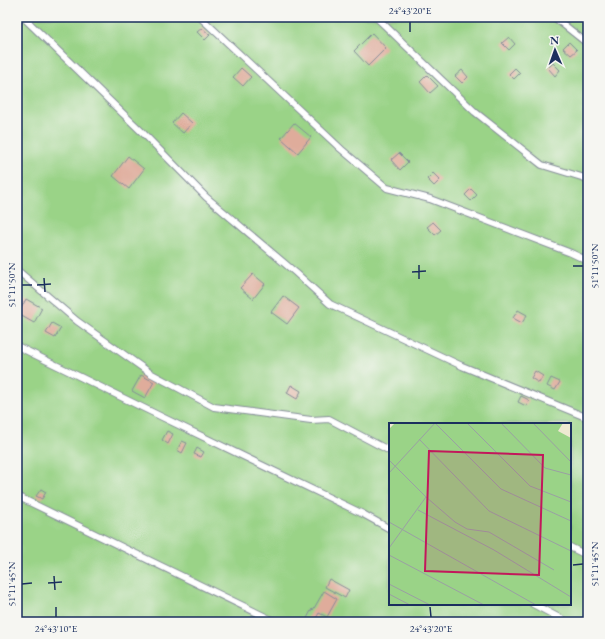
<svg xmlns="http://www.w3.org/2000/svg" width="605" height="639" font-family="'EB Garamond',serif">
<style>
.green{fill:#9ad387;stroke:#5a8172;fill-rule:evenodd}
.building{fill:#dfac9b}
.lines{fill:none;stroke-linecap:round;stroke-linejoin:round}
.lane-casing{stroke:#848c98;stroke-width:8}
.lane{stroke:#fff;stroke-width:6}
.ticks{fill:none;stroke:#1b2f5e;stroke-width:1.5}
.inset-road{fill:none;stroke:#9a9fa4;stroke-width:1}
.view{fill:#c2185b;fill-opacity:0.15;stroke:#c2185b;stroke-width:2}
.inset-edge{fill:none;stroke:#1b2f5e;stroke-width:2}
.neatline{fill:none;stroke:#1b2f5e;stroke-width:1.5}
.ticks-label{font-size:10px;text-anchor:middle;fill:#1b2f5e}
</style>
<rect width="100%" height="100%" fill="#f6f6f2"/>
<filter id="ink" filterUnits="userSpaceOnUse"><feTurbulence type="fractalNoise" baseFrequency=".025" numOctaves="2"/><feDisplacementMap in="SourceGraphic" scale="8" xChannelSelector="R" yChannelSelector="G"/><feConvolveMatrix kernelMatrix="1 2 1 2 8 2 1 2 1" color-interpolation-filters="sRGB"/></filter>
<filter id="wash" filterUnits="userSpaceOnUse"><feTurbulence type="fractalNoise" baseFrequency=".012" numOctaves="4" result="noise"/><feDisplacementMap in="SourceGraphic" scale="16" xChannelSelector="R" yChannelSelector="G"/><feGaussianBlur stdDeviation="0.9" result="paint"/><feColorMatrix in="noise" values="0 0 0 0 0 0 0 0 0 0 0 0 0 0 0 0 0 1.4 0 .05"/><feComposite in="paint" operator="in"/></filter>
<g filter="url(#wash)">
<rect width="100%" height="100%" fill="#eee9d2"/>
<!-- green -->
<path class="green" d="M17,17H588V622H17ZM390,424H570V604H390Z"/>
<g id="blocks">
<!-- building -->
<g class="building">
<polygon points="202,28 210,35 205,40 197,32"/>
<polygon points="372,33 386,48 368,66 354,51"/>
<polygon points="509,37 515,44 509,50 502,43"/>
<polygon points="569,42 577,50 571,55 563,48"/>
<polygon points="553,63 560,70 555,76 548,68"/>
<polygon points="241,68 251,77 243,86 233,77"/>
<polygon points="515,68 520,73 514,79 509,74"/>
<polygon points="462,70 468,77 462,83 455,76"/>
<polygon points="427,75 438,86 430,93 420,82"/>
<polygon points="181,113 192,123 183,133 172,123"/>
<polygon points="294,123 311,137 298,153 281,138"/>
<polygon points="399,153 408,162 400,170 391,160"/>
<polygon points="128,156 144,169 129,189 113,176"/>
<polygon points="433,173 440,180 434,186 427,179"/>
<polygon points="471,189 477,195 471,201 465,195"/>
<polygon points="433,222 441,230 435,235 427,227"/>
<polygon points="253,274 265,284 253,299 240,288"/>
<polygon points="283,296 299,308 287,324 271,312"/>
<polygon points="26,299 42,308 34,323 18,314"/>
<polygon points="518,310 527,315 522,323 513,318"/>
<polygon points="52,323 61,328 55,338 46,333"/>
<polygon points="535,371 543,376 539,383 531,378"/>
<polygon points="141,375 154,382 145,398 132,391"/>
<polygon points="551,378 560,382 555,390 547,386"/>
<polygon points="291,385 301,391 297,399 287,393"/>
<polygon points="521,396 529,400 526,406 518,402"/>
<polygon points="167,431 173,434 168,444 162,440"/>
<polygon points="182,441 187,443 182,453 177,450"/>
<polygon points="197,448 204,452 201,457 194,454"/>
<polygon points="41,489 46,492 42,499 36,496"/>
<polygon points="329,579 349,590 345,598 325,587"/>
<polygon points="324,591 337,599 327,617 319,613 314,622 305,622 312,609 313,610"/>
</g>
</g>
</g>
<g filter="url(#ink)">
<use href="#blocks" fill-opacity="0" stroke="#848c98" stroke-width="1"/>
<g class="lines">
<defs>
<g id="lane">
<polyline points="23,17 143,133 206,197 296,273 330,304 462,366 588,418"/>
<polyline points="200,17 341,149 387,188 430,199 571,253 588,261"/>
<polyline points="376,17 475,112 542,165 588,179"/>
<polyline points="554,17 588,44"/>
<polyline points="17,270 77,321 150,373 214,407 311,420 329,419 390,451"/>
<polyline points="17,346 162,417 363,514 390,529"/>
<polyline points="17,496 276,622"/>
<polyline points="570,547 588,556"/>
<polyline points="533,604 567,622"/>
</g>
</defs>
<!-- lane casing -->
<use href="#lane" class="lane-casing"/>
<!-- lane -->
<use href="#lane" class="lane"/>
</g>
</g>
<!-- ticks -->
<path class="ticks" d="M410,22V32M419,265V279M573,266H583M412,272L426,271M44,278L45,292M22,285H32M37,285L51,284M573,565L583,564M54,576L55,590M48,583L62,582M22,584L32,583M56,607V617M430,607L431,617"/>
<!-- overview -->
<g transform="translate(389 423)">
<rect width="182" height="182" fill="#eee9d2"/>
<path d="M6,0H174L169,8L182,15V182H0V6Z" fill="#9ad387"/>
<path class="inset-road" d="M46,0L112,66L182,98M78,0L141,63L182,79M112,0L156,45L182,52M144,0L182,39M30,16L100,88L182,128M0,37L37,74L66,99L78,106L100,109L165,147M0,50L46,0M29,87L105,127L182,174M0,99L147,182M0,125L37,74M0,132L95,182M0,161L41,182M0,171L21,182"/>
<path class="view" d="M40,28L154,32L150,152L36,148Z"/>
<rect width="182" height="182" class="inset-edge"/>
</g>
<!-- margin -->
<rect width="605" height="639" fill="none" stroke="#f6f6f2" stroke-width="44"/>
<!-- north arrow -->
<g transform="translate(555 50) rotate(358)" stroke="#f6f6f2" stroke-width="3" paint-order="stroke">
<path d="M0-3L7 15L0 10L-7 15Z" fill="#1b2f5e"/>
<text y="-6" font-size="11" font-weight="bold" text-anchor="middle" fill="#1b2f5e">N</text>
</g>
<rect x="22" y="22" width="561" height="595" class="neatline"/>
<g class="ticks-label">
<text x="410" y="14">24°43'20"E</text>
<text transform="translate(594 266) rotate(-90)" y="4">51°11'50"N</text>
<text transform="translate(11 285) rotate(-90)" y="4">51°11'50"N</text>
<text transform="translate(594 564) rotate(-90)" y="4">51°11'45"N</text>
<text transform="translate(11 584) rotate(-90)" y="4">51°11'45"N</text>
<text x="56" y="632">24°43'10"E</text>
<text x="431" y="632">24°43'20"E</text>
</g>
</svg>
